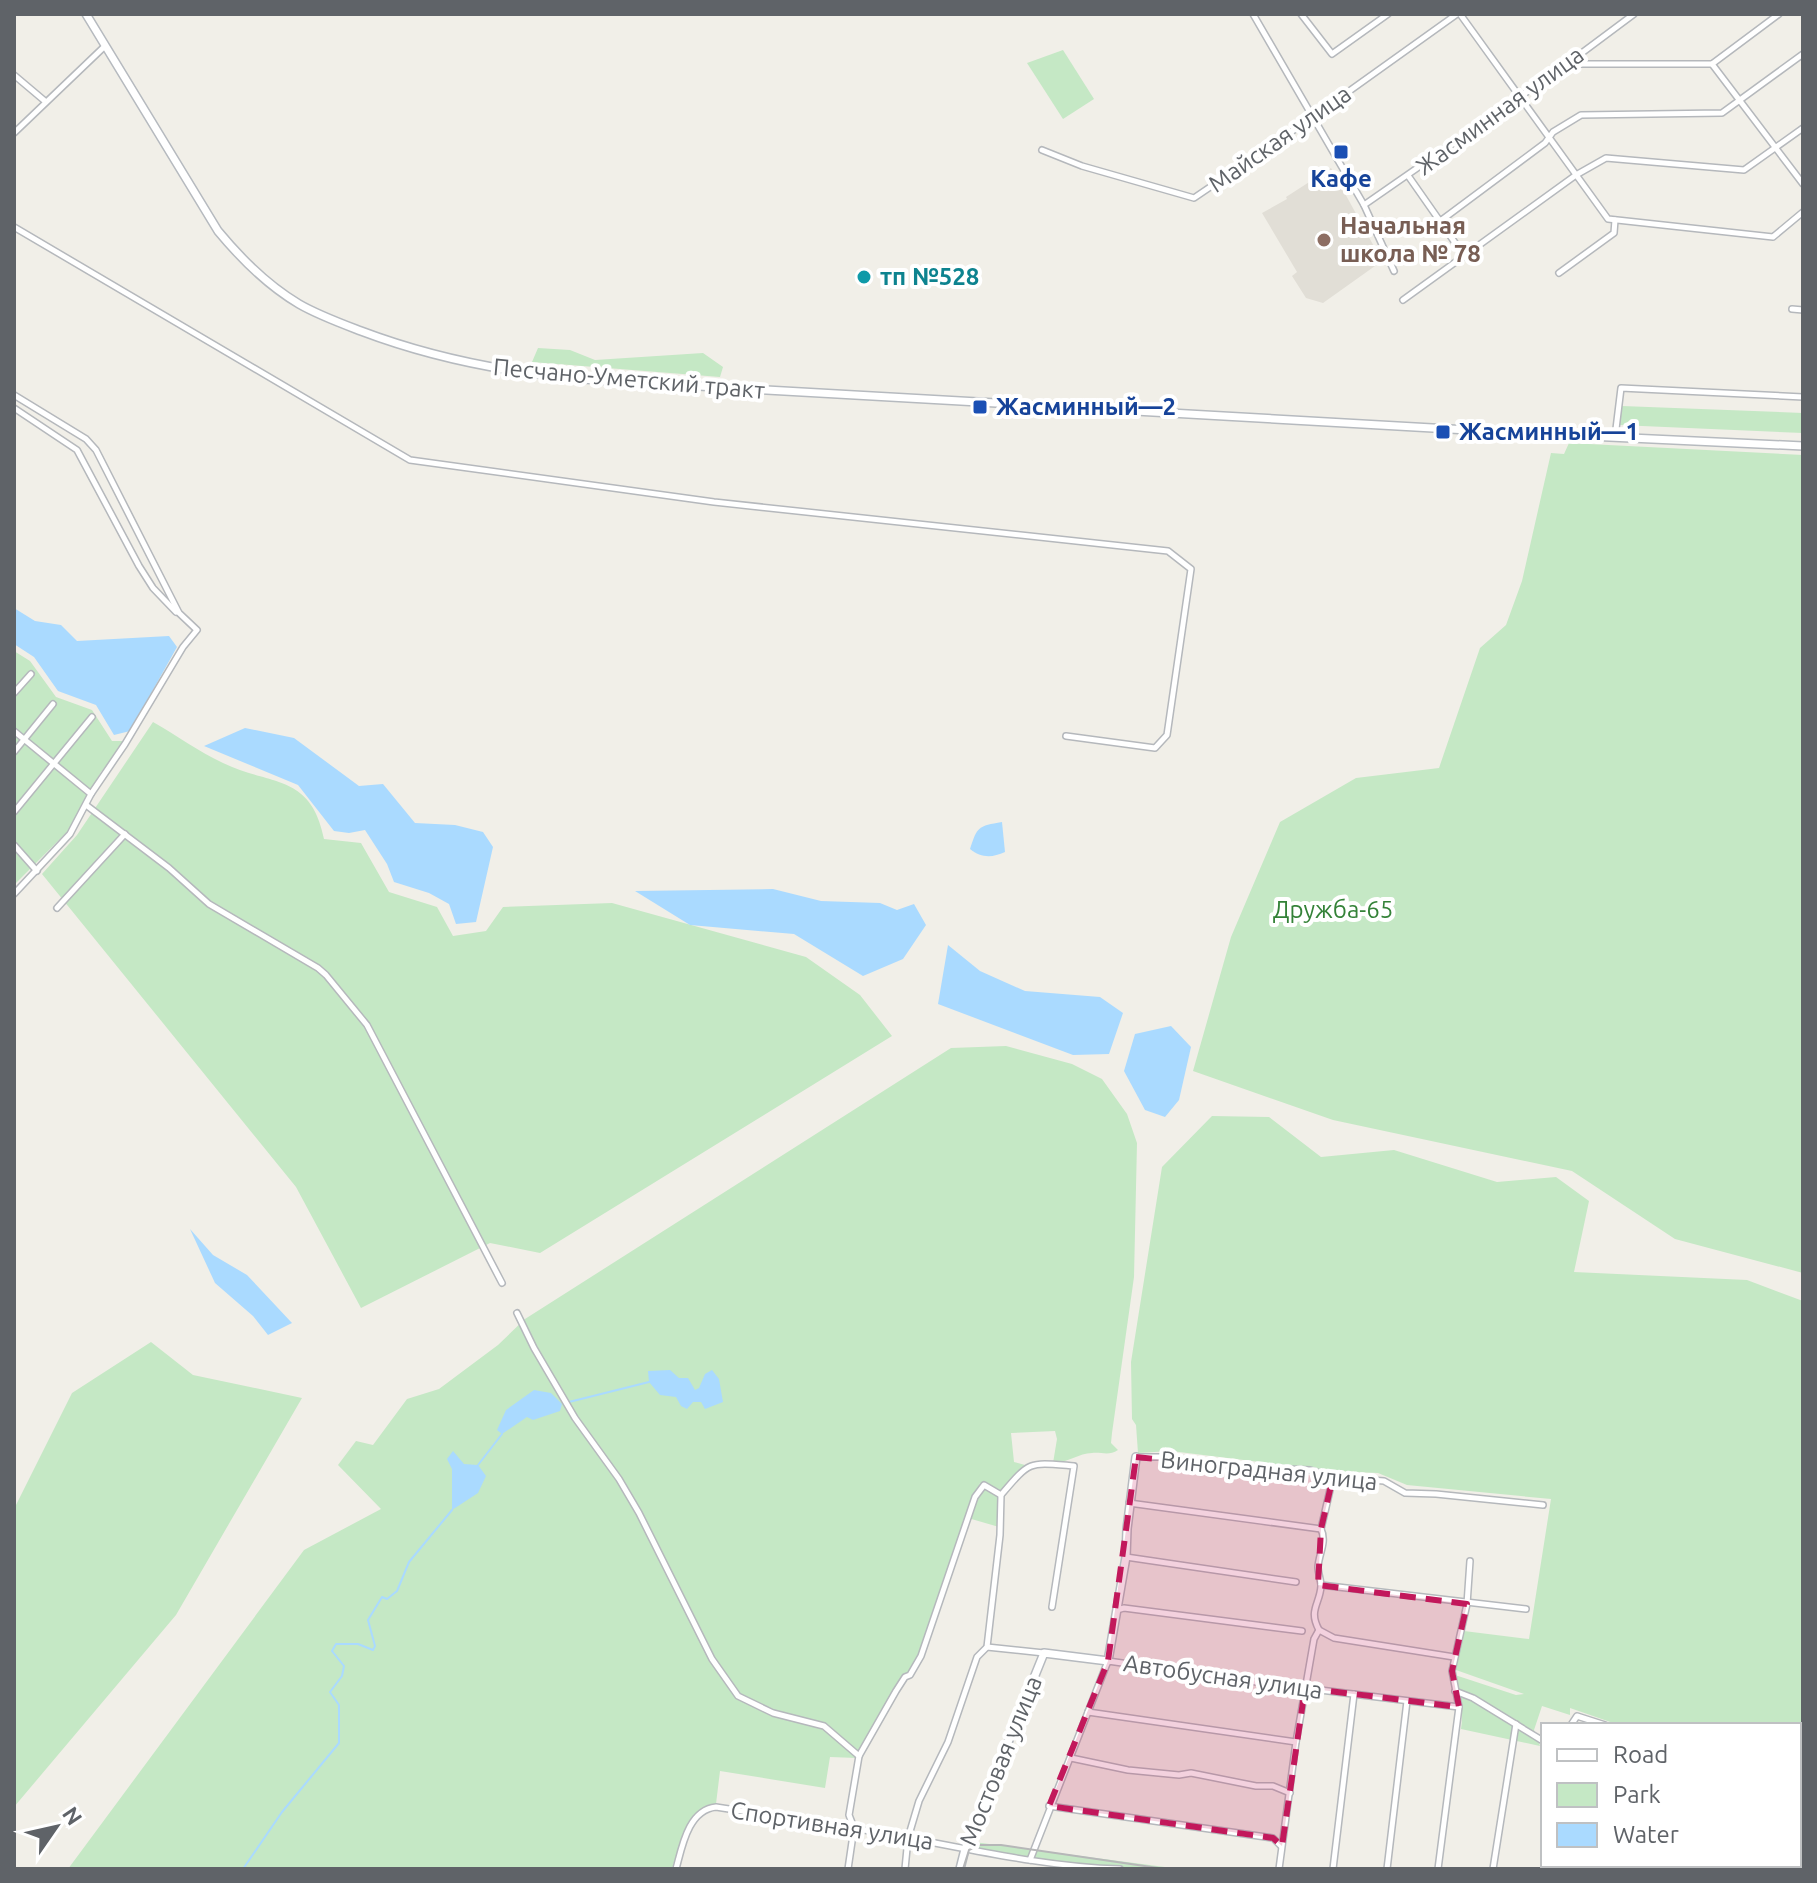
<svg xmlns="http://www.w3.org/2000/svg" width="1817" height="1883" font-family="Ubuntu,sans-serif">
<style>
.education{fill:#e1ded6}
.green{fill:#c5e8c5}
.water{fill:#aadaff}
.lines{fill:none;stroke-linecap:round;stroke-linejoin:round}
.stream{stroke:#aadaff;stroke-width:2}
.street-casing{stroke:#b5b8bc;stroke-width:8}
.secondary-casing{stroke:#b6babf;stroke-width:10}
.street{stroke:#fff;stroke-width:5}
.secondary{stroke:#fff;stroke-width:7}
.tram{stroke:#b6b7b8;stroke-width:2}
.marked{fill:#c2185b;fill-opacity:0.2;stroke:#c2185b;stroke-width:6;stroke-dasharray:16 10;stroke-linejoin:round}
.transit-dot{fill:#1a4fb4;stroke:#fff;stroke-width:3}
.education-dot{fill:#8d6e63;stroke:#fff;stroke-width:3}
.culture-dot{fill:#0f9aa8;stroke:#fff;stroke-width:3}
.labels{text-anchor:middle;stroke-width:8;stroke-linejoin:round;paint-order:stroke}
.street-label{font-size:24px;fill:#5f6368;stroke:#fff}
.transit-label{font-size:24px;font-weight:bold;fill:#164399;stroke:#fff;text-anchor:start}
.education-label{font-size:24px;font-weight:bold;fill:#785e54;stroke:#fff;text-anchor:start}
.culture-label{font-size:24px;font-weight:bold;fill:#0d838f;stroke:#fff;text-anchor:start}
.park-label{font-size:24px;fill:#348238;stroke:#fff}
</style>
<rect width="100%" height="100%" fill="#f1efe8"/>
<!-- education -->
<polygon class="education" points="1331,168 1382,261 1323,303 1306,298 1292,276 1297,272 1262,213 1287,199 1286,197"/>
<!-- green -->
<g class="green">
<polygon points="1063,50 1094,99 1063,119 1027,63"/>
<polygon points="538,348 570,350 595,360 703,353 723,367 720,377 532,362"/>
<polygon points="1622,406 1803,413 1803,433 1619,425"/>
<polygon points="1569,443 1803,455 1803,1273 1675,1239 1572,1171 1333,1120 1193,1071 1231,937 1280,822 1356,778 1439,768 1480,648 1506,625 1522,581 1551,453 1564,454"/>
<polygon points="14,651 30,661 56,697 92,710 112,741 127,741 101,772 67,832 14,885"/>
<path d="M153,722C176,735 199,752 223,763C270,786 311,773 324,839L361,843L389,892L437,907L453,936L486,931L503,907L612,903L806,957L860,995L892,1036L540,1253L490,1243L361,1308L296,1187L42,874L77,835Z"/>
<path d="M1006,1046L1072,1064L1102,1079L1127,1114L1137,1143L1134,1277L1112,1433L1111,1443L1118,1450C1109,1456 1102,1452 1092,1453C1079,1453 1068,1463 1053,1463L1057,1439L1055,1431L1011,1433L1014,1462L1025,1465L1000,1491L980,1483L968,1517L978,1495L987,1488L1000,1497L999,1527L968,1518L918,1660L857,1758L830,1757L825,1788L720,1771L716,1804C687,1808 680,1846 672,1869H68L304,1550L381,1509L338,1465L356,1441L373,1445L407,1399L439,1389L498,1345L525,1319L951,1048Z"/>
<path d="M1212,1116L1269,1117L1321,1157L1394,1150L1497,1182L1556,1177L1589,1201L1574,1272L1747,1280L1803,1301V1788L1799,1789V1725H1619L1570,1708V1715L1542,1706L1534,1730L1540,1746L1461,1729C1465,1704 1454,1693 1455,1675L1516,1695L1524,1694L1456,1670L1464,1631L1529,1639L1551,1499L1407,1485L1378,1473L1332,1471L1171,1451L1138,1453L1136,1425L1132,1419L1131,1362L1162,1167Z"/>
<polygon points="151,1342 193,1375 302,1398 176,1615 14,1807 14,1509 72,1393"/>
<polygon points="974,1842 1180,1869 1086,1867 972,1850 971,1846"/>
</g>
<!-- water -->
<g class="water">
<polygon points="14,608 35,621 61,625 77,641 169,636 177,647 130,731 114,735 96,705 58,691 34,657 14,644"/>
<polygon points="245,728 294,738 359,786 383,784 415,823 455,825 483,832 493,847 476,922 456,924 449,904 429,893 394,882 387,864 365,830 349,833 334,831 298,785 204,746"/>
<path d="M1002,822L1005,852C992,858 981,858 970,849C977,827 978,826 1002,822Z"/>
<polygon points="773,889 821,901 880,903 897,910 914,904 926,925 903,959 863,976 794,934 690,925 635,891"/>
<polygon points="948,945 980,971 1025,991 1100,997 1123,1013 1109,1054 1073,1055 938,1004"/>
<polygon points="1171,1026 1191,1047 1179,1100 1165,1117 1145,1110 1124,1071 1135,1034"/>
<polygon points="190,1229 213,1255 247,1275 292,1323 268,1335 253,1316 215,1283"/>
<polygon points="670,1370 679,1378 688,1378 695,1390 699,1388 705,1374 712,1370 719,1379 723,1402 705,1409 701,1402 693,1402 687,1409 681,1406 676,1397 660,1395 649,1382 648,1371"/>
<polygon points="534,1390 551,1393 562,1404 560,1411 533,1420 527,1417 502,1434 497,1430 506,1410"/>
<polygon points="453,1451 464,1464 478,1465 486,1476 478,1493 452,1510 452,1469 447,1459"/>
</g>
<g class="lines">
<!-- stream -->
<g class="stream">
<polyline points="569,1402 649,1382"/>
<polyline points="478,1465 502,1434"/>
<polyline points="243,1869 282,1812 339,1743 339,1705 330,1692 342,1676 344,1666 332,1651 336,1644 358,1644 373,1650 375,1646 368,1620 382,1597 387,1599 397,1591 409,1562 452,1510"/>
</g>
<defs>
<g id="street">
<polyline points="1253,14 1364,205 1394,271"/>
<polyline points="1301,14 1332,54 1388,14"/>
<polyline points="1460,14 1608,219 1773,237 1803,212"/>
<polyline points="1569,64 1712,64 1779,14"/>
<polyline points="1712,64 1803,184"/>
<polyline points="14,75 46,102"/>
<polyline points="14,133 105,46"/>
<polyline points="1042,150 1082,166 1194,198 1313,117 1457,14"/>
<polyline points="1409,177 1465,257"/>
<polyline points="1364,205 1567,64 1634,14"/>
<polyline points="1439,222 1545,143 1553,132 1581,115 1722,113 1803,54"/>
<polyline points="14,227 410,460 714,502 1168,551 1191,569 1167,735 1155,748 1066,736"/>
<polyline points="1559,273 1614,233 1615,220"/>
<polyline points="1403,300 1576,175 1606,158 1744,170 1803,128"/>
<polyline points="1792,309 1803,310"/>
<polyline points="14,395 86,439 96,450 179,613 197,630 183,647 125,744 91,794 70,834 14,894"/>
<polyline points="14,408 77,450 139,566 153,588 176,612"/>
<polyline points="1615,437 1621,388 1803,397"/>
<polyline points="14,693 31,674"/>
<polyline points="14,731 91,794"/>
<polyline points="14,752 53,704"/>
<polyline points="86,805 169,868 209,904 318,968 326,975 367,1025 502,1283"/>
<polyline points="14,812 92,717"/>
<polyline points="14,845 37,871"/>
<polyline points="57,908 125,834"/>
<polyline points="517,1313 534,1348 575,1418 619,1479 639,1513 712,1659 738,1696 773,1713 824,1726 859,1756"/>
<polyline points="1136,1457 1170,1457 1241,1467 1310,1470 1333,1477 1384,1481 1405,1493 1436,1494 1543,1505"/>
<polyline points="1129,1503 1321,1529"/>
<polyline points="1126,1557 1296,1582"/>
<polyline points="1321,1585 1526,1609"/>
<polyline points="1117,1610 1124,1608 1302,1631"/>
<polyline points="1319,1630 1334,1638 1454,1657"/>
<polyline points="987,1647 1044,1653"/>
<polyline points="1455,1691 1473,1698 1543,1741"/>
<polyline points="1088,1712 1296,1742"/>
<polyline points="1571,1725 1577,1716 1605,1725"/>
<polyline points="1071,1758 1128,1770 1179,1775 1191,1773 1256,1786 1273,1786 1290,1793"/>
<polyline points="1049,1806 1273,1838 1281,1846"/>
<polyline points="1799,1821 1803,1822"/>
<polyline points="1030,1860 1108,1661 1292,1687 1305,1692 1312,1689 1459,1707"/>
<path d="M676,1869C682,1847 688,1810 716,1807C781,1817 845,1826 909,1838C979,1851 1048,1867 1120,1869"/>
<polyline points="848,1869 854,1828 849,1815 859,1756 896,1691 905,1677 910,1675 921,1656 975,1497 984,1485 1001,1495"/>
<path d="M905,1869L908,1838L919,1801L948,1742L977,1657L987,1647L1000,1535L1001,1495C1031,1460 1028,1462 1074,1466L1052,1607"/>
<path d="M1279,1869L1296,1742L1314,1639L1319,1630C1308,1610 1320,1604 1321,1586C1321,1580 1318,1573 1318,1567C1319,1553 1327,1542 1321,1529L1333,1477"/>
<polyline points="1333,1869 1354,1694"/>
<polyline points="1387,1869 1407,1701"/>
<polyline points="1438,1869 1459,1707 1452,1671 1467,1604 1470,1561"/>
<polyline points="1493,1869 1516,1724"/>
<polyline points="1550,1869 1551,1865"/>
<polyline points="1606,1869 1607,1865"/>
<polyline points="1662,1869 1663,1865"/>
<polyline points="1716,1869 1717,1865"/>
<polyline points="1767,1869 1768,1865"/>
</g>
<g id="secondary">
<path d="M86,14L218,231C242,260 267,285 299,304C318,315 340,323 361,331C443,362 525,376 611,381L1503,432L1803,446"/>
<polyline points="960,1869 965,1849 1044,1653 1108,1661 1126,1557 1127,1529 1136,1457"/>
</g>
</defs>
<!-- street casing -->
<use href="#street" class="street-casing"/>
<!-- secondary casing -->
<use href="#secondary" class="secondary-casing"/>
<!-- street -->
<use href="#street" class="street"/>
<!-- secondary -->
<use href="#secondary" class="secondary"/>
<!-- tram -->
<polyline class="tram" points="963,1869 969,1850 979,1845 1001,1845 1165,1869"/>
</g>
<!-- marked area -->
<path class="marked" d="M1136,1457L1333,1477L1321,1529L1318,1585L1467,1604L1452,1671L1459,1707L1305,1688L1282,1846L1273,1838L1049,1806L1108,1661Z"/>
<!-- markers -->
<g class="transit-dot">
<rect x="1333" y="144" width="16" height="16" rx="4"/>
<rect x="972" y="399" width="16" height="16" rx="4"/>
<rect x="1435" y="424" width="16" height="16" rx="4"/>
</g>
<circle class="education-dot" cx="1324" cy="240" r="8"/>
<circle class="culture-dot" cx="864" cy="277" r="8"/>
<g class="labels">
<!-- street labels -->
<g class="street-label">
<text transform="translate(1500 111) rotate(-36)" y="8">Жасминная улица</text>
<text transform="translate(1280 139) rotate(-35)" y="8">Майская улица</text>
<text transform="translate(629 379) rotate(5)" y="8">Песчано-Уметский тракт</text>
<text transform="translate(1269 1471) rotate(6)" y="8">Виноградная улица</text>
<text transform="translate(1223 1677) rotate(8)" y="8">Автобусная улица</text>
<text transform="translate(1001 1761) rotate(-68)" y="8">Мостовая улица</text>
<text transform="translate(832 1826) rotate(9)" y="8">Спортивная улица</text>
</g>
<!-- transit labels -->
<g class="transit-label">
<text x="1341" y="187" text-anchor="middle">Кафе</text>
<text x="996" y="415">Жасминный—2</text>
<text x="1459" y="440">Жасминный—1</text>
</g>
<!-- education labels -->
<g class="education-label">
<text x="1340" y="234">Начальная<tspan x="1340" dy="28">школа № 78</tspan></text>
</g>
<!-- culture labels -->
<g class="culture-label">
<text x="880" y="285">тп №528</text>
</g>
<!-- park labels -->
<g class="park-label">
<text x="1333" y="918">Дружба-65</text>
</g>
</g>
<!-- border -->
<rect width="1817" height="1883" fill="none" stroke="#5f6368" stroke-width="32"/>
<!-- legend -->
<rect x="1541" y="1723" width="260" height="144" fill="#ffffff" stroke="#bfc1c3" stroke-width="2"/>
<rect x="1557" y="1749" width="40" height="12" fill="#ffffff" stroke="#bfc1c3" stroke-width="2"/>
<text x="1613" y="1763" font-size="24" fill="#5f6368">Road</text>
<rect x="1557" y="1783" width="40" height="24" fill="#c5e8c5" stroke="#bfc1c3" stroke-width="2"/>
<text x="1613" y="1803" font-size="24" fill="#5f6368">Park</text>
<rect x="1557" y="1823" width="40" height="24" fill="#aadaff" stroke="#bfc1c3" stroke-width="2"/>
<text x="1613" y="1843" font-size="24" fill="#5f6368">Water</text>
<!-- north arrow -->
<g transform="translate(56 1827) rotate(56)" stroke="#ffffff" stroke-width="6" paint-order="stroke">
<path d="M0-6L14 30L0 20L-14 30Z" fill="#5f6368"/>
<text y="-12" font-size="22" font-weight="bold" text-anchor="middle" fill="#5f6368">N</text>
</g>
</svg>
